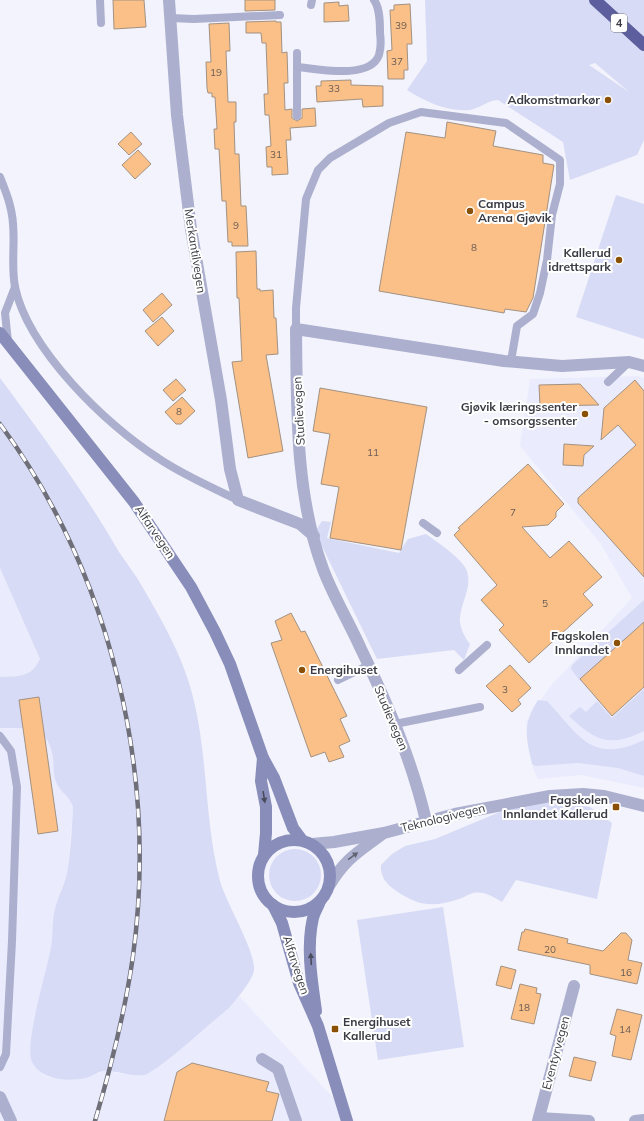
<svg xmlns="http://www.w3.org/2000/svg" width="644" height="1121" font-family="Mulish,sans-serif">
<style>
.built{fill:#eaecfe}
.green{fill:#d8dbf5;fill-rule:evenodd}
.building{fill:#fac087;stroke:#a39182}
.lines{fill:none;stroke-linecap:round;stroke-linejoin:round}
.lane{stroke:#acafce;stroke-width:8}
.street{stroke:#acafce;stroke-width:12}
.secondary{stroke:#898dba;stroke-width:12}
.highway{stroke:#5d5e9d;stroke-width:12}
.rail-casing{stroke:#6e6f78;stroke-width:4.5}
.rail{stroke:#fff;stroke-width:3;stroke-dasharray:9;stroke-linecap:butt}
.oneway{fill:#4a4b5c}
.oneway2{fill:#626474}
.poi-dot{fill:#8a5106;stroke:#fff;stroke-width:1.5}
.labels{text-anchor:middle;stroke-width:4;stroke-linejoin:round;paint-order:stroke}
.number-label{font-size:10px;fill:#6a5c55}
.shield{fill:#fff;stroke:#75767c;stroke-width:1}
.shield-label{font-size:11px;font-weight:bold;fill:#3a3b44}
.poi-label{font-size:12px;font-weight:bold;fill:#3a3b44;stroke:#fff;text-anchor:end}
.street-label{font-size:12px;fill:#3a3b44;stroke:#fff}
</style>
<rect width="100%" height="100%" fill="#f2f3fc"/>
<!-- built -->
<g class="built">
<polygon points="638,376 644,378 644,788 581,775 538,779 533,769 526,722 549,688 632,598 601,544 520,446 530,379"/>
<polygon points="0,568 40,659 37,666 24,676 0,677"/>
<polygon points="0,728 34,729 41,732 51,744 56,782 71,799 73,807 68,869 54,913 42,1074 48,1077 71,1080 87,1078 101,1072 108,1071 123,1074 229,1008 239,996 355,1121 0,1121"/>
</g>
<!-- green -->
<g class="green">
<path d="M425,0H644V140L637,155L570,180L563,142L498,100C488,100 479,109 469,110C447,112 424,101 407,90L427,61ZM595,63L629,92L589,65Z"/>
<polygon points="616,195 644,204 644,339 576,317"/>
<path d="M0,378C42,435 84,491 119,552C127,564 136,575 143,588C160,617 179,650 189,683C209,747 203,816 220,881C226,903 256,952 254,970C253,980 236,1000 229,1008C216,1018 155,1074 144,1075C130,1077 111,1068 99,1072C95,1074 90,1077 86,1078C68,1082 41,1080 32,1062C24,1046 46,973 50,952C53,940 52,926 54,913C57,898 66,883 68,867C71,847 72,827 73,807C70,796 60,792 56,782C53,775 54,765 53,758C48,724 28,729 0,728V677C18,676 31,678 40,659L0,568Z"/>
<path d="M322,521L331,522L327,538L399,553L408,539L426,534C436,541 461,558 466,569C474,587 459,604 460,622C461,630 465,638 470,644L464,660L454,650L377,659L315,532Z"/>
<polygon points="644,600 644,623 580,681 571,669 572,665"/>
<path d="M644,689V731C610,748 595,741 569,716L580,707L586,712L597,701L612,718Z"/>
<path d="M538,700L547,701C579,735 591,765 644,740V776L618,768L578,763L535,766L532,764C526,736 522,725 538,700Z"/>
<path d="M552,799L590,807L612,823L597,899L516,880L502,902C493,897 484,891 473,893C468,894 464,898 459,899C432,908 418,906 395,890C386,884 380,876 381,865L392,854L405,846L435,839L507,809Z"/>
<circle cx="295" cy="875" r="26"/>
<polygon points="443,907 464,1047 378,1060 357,920"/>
</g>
<!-- building -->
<g class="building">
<polygon points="113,0 144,0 146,27 114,29"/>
<polygon points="245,0 275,0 275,10 245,11"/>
<polygon points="339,2 339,6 348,5 349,21 324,22 324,3"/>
<polygon points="410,4 412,44 407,44 408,70 404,70 404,79 388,79 387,51 392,50 390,10 394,10 394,5"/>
<polygon points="276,21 276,22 281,22 282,53 287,52 288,83 284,83 285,110 292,109 292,118 297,121 302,118 302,109 315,108 316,126 290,128 291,140 286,140 288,174 272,175 272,167 267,167 266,147 271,146 269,115 265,115 264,94 268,94 266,43 262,43 261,33 246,33 246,22"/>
<polygon points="229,23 230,51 226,51 228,102 236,102 236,122 234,122 235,154 239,154 241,206 246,206 248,246 232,246 232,242 228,242 226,201 222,201 219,149 215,149 214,129 217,129 215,97 212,97 212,93 208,93 207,88 206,62 211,62 209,24"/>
<polygon points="351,80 351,85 383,86 383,106 363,107 362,99 317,102 316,86 321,86 321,81"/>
<polygon points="447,122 496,131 493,146 543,155 543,163 554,165 533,298 526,312 505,309 504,313 379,291 406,132 445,138"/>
<polygon points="131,132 142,144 129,155 118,144"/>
<polygon points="138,150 151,164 135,179 122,165"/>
<polygon points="256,251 257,289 260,289 260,291 273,290 274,318 276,318 278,354 266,355 283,451 248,458 232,362 242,361 239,298 237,298 236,252"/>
<polygon points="162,293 172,305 153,322 143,310"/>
<polygon points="162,317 174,331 158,346 145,331"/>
<polygon points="176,379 186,390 173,401 163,390"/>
<polygon points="635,380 644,391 644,577 578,503 578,498 636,445 618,425 601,440 604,408"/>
<polygon points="580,384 599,405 540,406 539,385"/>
<polygon points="320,388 427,407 401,550 330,538 339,487 321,484 330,434 313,431"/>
<polygon points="182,397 195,411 181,424 176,424 165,412"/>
<polygon points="564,444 594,446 584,455 583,466 563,465"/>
<polygon points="528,464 564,504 556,512 556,517 548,525 522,527 550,558 569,541 602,577 583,594 593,605 529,663 499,630 504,625 481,600 497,585 454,535 460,529 458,528"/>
<polygon points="291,613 301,632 305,631 347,716 340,719 350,741 339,746 344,757 329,762 325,752 311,757 271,643 282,640 275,621"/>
<polygon points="644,622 644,687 612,716 580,679"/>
<polygon points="510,665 531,688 518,700 521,704 512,712 486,686"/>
<polygon points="39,697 58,831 38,834 19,700"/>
<polygon points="525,929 568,939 567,943 603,951 621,933 626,933 632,940 628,960 642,963 637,984 590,974 590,965 518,950 522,932 524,932"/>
<polygon points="501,966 516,970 511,989 496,985"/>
<polygon points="520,984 537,988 536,993 541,994 534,1024 511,1019"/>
<polygon points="617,1009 642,1015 631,1060 612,1056 616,1036 610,1034"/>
<polygon points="574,1057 596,1062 591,1081 569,1076"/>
<polygon points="192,1063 269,1082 266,1091 279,1094 272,1121 164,1121 177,1072"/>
</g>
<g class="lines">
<!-- lane -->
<g class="lane">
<polyline points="100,0 101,23"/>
<polyline points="311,5 312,0"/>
<polyline points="170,18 194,19 280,15"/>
<polyline points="297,53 297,116"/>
<path d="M298,67C318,69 370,80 379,55C381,48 381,40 380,33C380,23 380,8 374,0"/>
<path d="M0,177C6,192 12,207 13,224C15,245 11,266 15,287C28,349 106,425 158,458C183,475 211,487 238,500"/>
<polyline points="296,329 296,308 306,199 318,170 330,158 389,123 421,112 506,123 560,160 560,184 552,215 547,260 540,293 533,314 517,326 511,361"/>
<polyline points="8,342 5,313 15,287"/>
<polyline points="608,382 629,362"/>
<polyline points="423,523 437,533"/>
<polyline points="459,670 487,645"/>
<polyline points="338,680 369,665"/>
<polyline points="395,724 480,707"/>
<polyline points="0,736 11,751 17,787 12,941 6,1054 0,1067"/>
</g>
<!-- street -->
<g class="street">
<polyline points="169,0 177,115 191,229 221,400 230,469 238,500 300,524 314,536"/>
<path d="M426,821C412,760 388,705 361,649C349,622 333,596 323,569C295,494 297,409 296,329L504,361L562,366L629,362L644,366"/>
<polyline points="312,844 334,842 384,833 455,814 550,796 583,794 604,796 644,806"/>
<path d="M329,886C345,859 357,853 381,835"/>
<polyline points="262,1059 278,1069 296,1121"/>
<polyline points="0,1097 11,1121"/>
<polyline points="539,1118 589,1121"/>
<polyline points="538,1121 574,986"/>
<polyline points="635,1121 644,1120"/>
</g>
<!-- secondary -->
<g class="secondary">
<polyline points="0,333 134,502 191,587 215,632 230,664 263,758 274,778 293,828 302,840"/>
<polyline points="263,758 261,781 266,807 266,833 264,855"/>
<circle cx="294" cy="876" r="36"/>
<polyline points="273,905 282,923 299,983 318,1026 347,1121"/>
<path d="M316,1011C312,982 306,948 313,918C314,913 318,907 320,901"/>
</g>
<!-- highway -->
<polyline class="highway" points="595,0 644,45"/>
<defs>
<path id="rail" d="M0,424C111,574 158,772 133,956C125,1012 111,1067 95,1121"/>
</defs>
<!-- rail casing -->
<use href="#rail" class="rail-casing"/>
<!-- rail -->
<use href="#rail" class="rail"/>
</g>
<!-- one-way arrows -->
<defs><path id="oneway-solid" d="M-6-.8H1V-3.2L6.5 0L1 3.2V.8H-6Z"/></defs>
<g class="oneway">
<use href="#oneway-solid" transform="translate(264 797) rotate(81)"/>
<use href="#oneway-solid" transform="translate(311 959) rotate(-93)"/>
</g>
<use class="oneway2" href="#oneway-solid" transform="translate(353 856) rotate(-36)"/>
<!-- markers -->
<g class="poi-dot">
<circle cx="608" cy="100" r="4"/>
<circle cx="470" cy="211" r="4"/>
<circle cx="619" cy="260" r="4"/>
<circle cx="585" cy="414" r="4"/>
<circle cx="617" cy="643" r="4"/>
<circle cx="302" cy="670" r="4"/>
<rect x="612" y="803" width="8" height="8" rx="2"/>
<rect x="331" y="1025" width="8" height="8" rx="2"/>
</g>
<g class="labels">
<!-- number labels -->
<g class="number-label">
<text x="401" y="29">39</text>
<text x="397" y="65">37</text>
<text x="216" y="76">19</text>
<text x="334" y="92">33</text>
<text x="276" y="158">31</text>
<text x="236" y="229">9</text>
<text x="474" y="251">8</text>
<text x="179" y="415">8</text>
<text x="373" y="456">11</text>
<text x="513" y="516">7</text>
<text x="545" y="607">5</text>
<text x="505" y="693">3</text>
<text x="550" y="953">20</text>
<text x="626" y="976">16</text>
<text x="524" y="1011">18</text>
<text x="625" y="1033">14</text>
</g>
<!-- shield labels -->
<rect class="shield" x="611" y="14" width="16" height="18" rx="3"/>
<g class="shield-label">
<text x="619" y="27">4</text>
</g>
<!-- poi labels -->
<g class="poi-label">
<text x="600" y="104">Adkomstmarkør</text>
<text x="478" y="208" text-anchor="start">Campus<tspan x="478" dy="14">Arena Gjøvik</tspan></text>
<text x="611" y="257">Kallerud<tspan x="611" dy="14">idrettspark</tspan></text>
<text x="577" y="411">Gjøvik læringssenter<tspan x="577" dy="14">- omsorgssenter</tspan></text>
<text x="609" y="640">Fagskolen<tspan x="609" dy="14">Innlandet</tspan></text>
<text x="310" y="674" text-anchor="start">Energihuset</text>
<text x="608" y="804">Fagskolen<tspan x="608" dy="14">Innlandet Kallerud</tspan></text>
<text x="343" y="1026" text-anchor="start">Energihuset<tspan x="343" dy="14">Kallerud</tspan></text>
</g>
<!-- street labels -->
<g class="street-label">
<text transform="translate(195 251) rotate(81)" y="4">Merkantilvegen</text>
<text transform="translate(299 411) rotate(-93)" y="4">Studievegen</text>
<text transform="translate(155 532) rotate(56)" y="4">Alfarvegen</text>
<text transform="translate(391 718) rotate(67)" y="4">Studievegen</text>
<text transform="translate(443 818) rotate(-14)" y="4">Teknologivegen</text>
<text transform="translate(296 965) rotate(72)" y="4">Alfarvegen</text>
<text transform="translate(556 1053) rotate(-75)" y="4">Eventyrvegen</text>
</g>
</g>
</svg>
